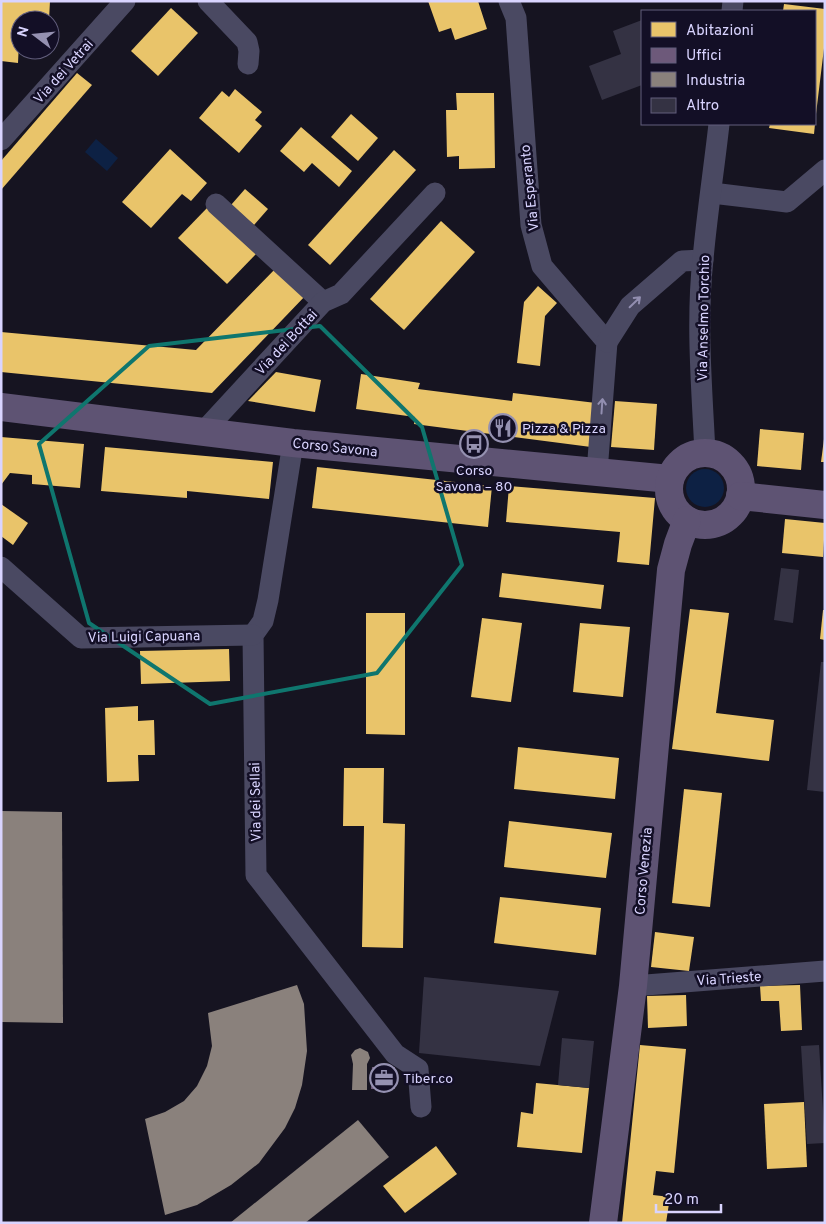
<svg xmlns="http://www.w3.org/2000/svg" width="826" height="1224" font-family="Overpass,sans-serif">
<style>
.water{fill:#0d2144}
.homes{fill:#e9c46a}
.offices{fill:#6d597a}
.industry{fill:#8a817c}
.building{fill:#343243}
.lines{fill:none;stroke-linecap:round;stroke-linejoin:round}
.minor{stroke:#4a4962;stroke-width:21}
.primary{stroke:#5e5373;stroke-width:28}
.oneway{stroke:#928eb0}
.marked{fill:none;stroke:#0f766e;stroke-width:4;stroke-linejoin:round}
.labels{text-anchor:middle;stroke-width:5;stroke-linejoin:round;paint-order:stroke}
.street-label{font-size:14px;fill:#d9d4ff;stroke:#130f26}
.poi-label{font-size:14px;fill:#d9d4ff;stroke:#130f26;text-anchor:start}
</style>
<rect width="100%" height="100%" fill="#161421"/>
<!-- water -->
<g class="water">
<polygon points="96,139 118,158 107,171 85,152"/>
<circle cx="705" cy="488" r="19"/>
</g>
<!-- homes -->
<g class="homes">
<polygon points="1,1 50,1 49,20 20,20 18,63 1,61"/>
<polygon points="428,1 478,1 487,29 455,40 451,28 439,32"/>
<polygon points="784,4 825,9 825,40 816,114 815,11 783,11"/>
<polygon points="171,8 198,33 158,76 131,51"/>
<polygon points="77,73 92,85 1,190 1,161"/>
<polygon points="235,89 262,112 255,120 262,126 239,153 199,118 222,91 229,97"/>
<polygon points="456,93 494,93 495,168 459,169 459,156 447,157 446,110 457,110"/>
<polygon points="351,114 378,138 358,161 331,137"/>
<polygon points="770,124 815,124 814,134 769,128"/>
<polygon points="301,127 352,171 339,187 312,163 304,172 280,151"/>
<polygon points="170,149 207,183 191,201 182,194 151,228 122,202"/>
<polygon points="394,150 416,170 330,265 308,245"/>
<polygon points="245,189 268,209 254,225 231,205"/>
<polygon points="207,208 256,254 227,284 178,238"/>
<polygon points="441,221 475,252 404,330 370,299"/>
<polygon points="278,266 307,294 212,393 1,372 1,332 196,350"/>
<polygon points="538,286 557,303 545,316 540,366 517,363 524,302"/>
<polygon points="276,372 321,380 315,412 248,401"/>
<polygon points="361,374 420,383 418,389 512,401 513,393 596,403 591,447 414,424 415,417 356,409"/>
<polygon points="615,401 657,404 654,450 611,447"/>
<polygon points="760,429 804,433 801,470 757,466"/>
<polygon points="1,437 84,444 80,488 32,484 32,475 10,473 1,485"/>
<polygon points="824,439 825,439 825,462 821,462"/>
<polygon points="105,447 273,462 269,499 187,491 187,498 101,491"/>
<polygon points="317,467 492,486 488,527 312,508"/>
<polygon points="509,486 655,498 649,565 617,562 620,532 506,522"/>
<polygon points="1,504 28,523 13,545 1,536"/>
<polygon points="785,519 825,523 823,557 782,553"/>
<polygon points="502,573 604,585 601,609 499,597"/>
<polygon points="690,609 729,613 716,713 774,720 769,761 672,749"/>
<polygon points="823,610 825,610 825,640 820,639"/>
<polygon points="366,613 405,613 405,735 366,734"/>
<polygon points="482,618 522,623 511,702 471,697"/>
<polygon points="580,623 630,627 623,697 573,692"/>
<polygon points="229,649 230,681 141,684 140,651"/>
<polygon points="138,706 138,721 154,720 155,755 138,755 139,781 107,782 105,708"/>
<polygon points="518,747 619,758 615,799 514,789"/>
<polygon points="344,768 384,768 383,823 405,824 403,948 362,947 364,826 343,826"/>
<polygon points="684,789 722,793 710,907 672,903"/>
<polygon points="509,821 612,833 606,878 504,867"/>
<polygon points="500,897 601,908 596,955 494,943"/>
<polygon points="655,932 694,937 689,971 651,967"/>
<polygon points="800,985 802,1030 781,1031 779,1001 761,1001 760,986"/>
<polygon points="686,995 687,1026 648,1028 647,996"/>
<polygon points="640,1045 686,1049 674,1173 656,1171 653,1195 670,1197 666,1223 622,1223"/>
<polygon points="536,1083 589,1088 582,1153 517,1147 521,1112 533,1114"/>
<polygon points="804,1102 807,1167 767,1169 764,1104"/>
<polygon points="436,1146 457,1174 405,1213 383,1186"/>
</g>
<!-- offices -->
<polygon class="offices" points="372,1067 395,1067 395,1089 371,1089"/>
<!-- industry -->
<g class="industry">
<polygon points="1,811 62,812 63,1023 1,1022"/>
<polygon points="297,985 304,1004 307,1051 302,1085 295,1108 285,1128 259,1163 231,1185 197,1205 165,1215 145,1119 165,1112 184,1101 197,1086 207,1066 212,1046 208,1013"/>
<polygon points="360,1048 368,1052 370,1058 367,1064 367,1090 352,1090 353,1064 351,1055 355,1050"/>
<polygon points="358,1120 389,1157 305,1223 230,1223"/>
</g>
<!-- building -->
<g class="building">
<polygon points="642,20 642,85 602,100 589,66 621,54 613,31"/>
<polygon points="781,568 799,570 793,623 774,620"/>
<polygon points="821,662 825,662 825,792 807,790"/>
<polygon points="424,977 559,991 540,1066 419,1053"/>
<polygon points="562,1038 594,1041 589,1088 558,1085"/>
<polygon points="819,1045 825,1143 807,1144 801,1046"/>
</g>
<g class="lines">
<!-- minor -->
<g class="minor">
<polyline points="208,1 247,42 249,51 248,64"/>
<polyline points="509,1 516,18 531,225 542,266 607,342 597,472"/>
<polyline points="732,11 733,1"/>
<polyline points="1,140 125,1"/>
<polyline points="712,193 787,202 825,170"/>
<polyline points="216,204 323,302"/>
<polyline points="607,342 630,306 682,261 703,260"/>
<polyline points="204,431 323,302 341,294 435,193"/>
<polyline points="293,443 268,600 263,621 253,635 256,875 395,1054 418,1069 421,1107"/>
<path d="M705,453C702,389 696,323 703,259C707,214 714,169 719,124"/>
<polyline points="1,567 81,638 253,635"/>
<polyline points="633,986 825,971"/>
</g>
<!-- primary -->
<g class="primary">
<polyline points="1,407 293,443 670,479"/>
<circle cx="705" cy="489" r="36"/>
<polyline points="740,496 825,505"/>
<polyline points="603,1223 633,986 671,570 678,544 687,520"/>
</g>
</g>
<!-- one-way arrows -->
<defs><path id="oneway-shaft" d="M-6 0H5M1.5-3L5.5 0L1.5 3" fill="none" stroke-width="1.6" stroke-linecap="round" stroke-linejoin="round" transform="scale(1.25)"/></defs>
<g class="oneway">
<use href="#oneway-shaft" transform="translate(635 302) rotate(-44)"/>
<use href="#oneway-shaft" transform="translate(602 406) rotate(-86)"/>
</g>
<!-- marked area -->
<path class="marked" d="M320,326L422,427L462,565L377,673L210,704L89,623L39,444L149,346Z"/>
<!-- icons -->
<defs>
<symbol id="restaurant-ring" viewBox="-11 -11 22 22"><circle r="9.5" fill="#130f26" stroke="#9591b1" stroke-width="1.5"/><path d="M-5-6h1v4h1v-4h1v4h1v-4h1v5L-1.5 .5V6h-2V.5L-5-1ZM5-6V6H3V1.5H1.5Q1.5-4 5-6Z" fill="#9591b1"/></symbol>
<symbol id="bus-ring" viewBox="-11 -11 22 22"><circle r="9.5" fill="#130f26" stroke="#9591b1" stroke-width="1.5"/><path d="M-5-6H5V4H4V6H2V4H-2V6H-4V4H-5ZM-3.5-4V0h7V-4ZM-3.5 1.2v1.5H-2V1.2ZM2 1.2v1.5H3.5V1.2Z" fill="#9591b1"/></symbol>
<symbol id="office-ring" viewBox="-11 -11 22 22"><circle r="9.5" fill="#130f26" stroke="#9591b1" stroke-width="1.5"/><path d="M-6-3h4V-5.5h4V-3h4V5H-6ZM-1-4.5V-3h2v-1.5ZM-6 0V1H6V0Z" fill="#9591b1"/></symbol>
</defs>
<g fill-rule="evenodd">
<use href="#restaurant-ring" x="487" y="412" width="32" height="32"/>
<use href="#bus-ring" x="458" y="428" width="32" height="32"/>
<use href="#office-ring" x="368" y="1062" width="32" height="32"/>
</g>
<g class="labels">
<!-- street labels -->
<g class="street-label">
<text transform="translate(63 71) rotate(-48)" y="5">Via dei Vetrai</text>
<text transform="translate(529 188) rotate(-96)" y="5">Via Esperanto</text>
<text transform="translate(703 318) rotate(-89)" y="5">Via Anselmo Torchio</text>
<text transform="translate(286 342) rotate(-47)" y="5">Via dei Bottai</text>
<text transform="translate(335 447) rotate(6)" y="5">Corso Savona</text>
<text transform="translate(144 636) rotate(-1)" y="5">Via Luigi Capuana</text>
<text transform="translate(255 802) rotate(-91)" y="5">Via dei Sellai</text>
<text transform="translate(643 871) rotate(-85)" y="5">Corso Venezia</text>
<text transform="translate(729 978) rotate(-4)" y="5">Via Trieste</text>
</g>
<!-- poi labels -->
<g class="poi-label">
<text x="522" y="433">Pizza &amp; Pizza</text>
<text x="474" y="475" text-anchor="middle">Corso<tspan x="474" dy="16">Savona – 80</tspan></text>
<text x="403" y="1083">Tiber.co</text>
</g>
</g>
<!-- border -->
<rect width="826" height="1224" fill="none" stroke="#d9d4ff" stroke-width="5"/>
<!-- legend -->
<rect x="641" y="10" width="175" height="115" fill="#130f26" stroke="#625e7d"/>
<rect x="651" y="22" width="25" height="15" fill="#e9c46a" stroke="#625e7d"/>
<text x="686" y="35" font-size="15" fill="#d9d4ff">Abitazioni</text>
<rect x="651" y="48" width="25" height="15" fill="#6d597a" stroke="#625e7d"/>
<text x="686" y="60" font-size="15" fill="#d9d4ff">Uffici</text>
<rect x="651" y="72" width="25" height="15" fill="#8a817c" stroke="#625e7d"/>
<text x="686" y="85" font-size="15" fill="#d9d4ff">Industria</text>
<rect x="651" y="98" width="25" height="15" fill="#343243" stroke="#625e7d"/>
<text x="686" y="110" font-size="15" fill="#d9d4ff">Altro</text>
<!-- north arrow -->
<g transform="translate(35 35) rotate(286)"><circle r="24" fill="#130f26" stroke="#625e7d"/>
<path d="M0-4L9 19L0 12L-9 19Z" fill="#9591b1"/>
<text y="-8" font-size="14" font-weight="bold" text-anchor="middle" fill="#d9d4ff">N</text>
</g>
<!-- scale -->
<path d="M656 1204v8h65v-8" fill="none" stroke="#d9d4ff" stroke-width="2.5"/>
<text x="664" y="1204" font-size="15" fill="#d9d4ff" stroke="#130f26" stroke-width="4" paint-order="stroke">20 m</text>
</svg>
